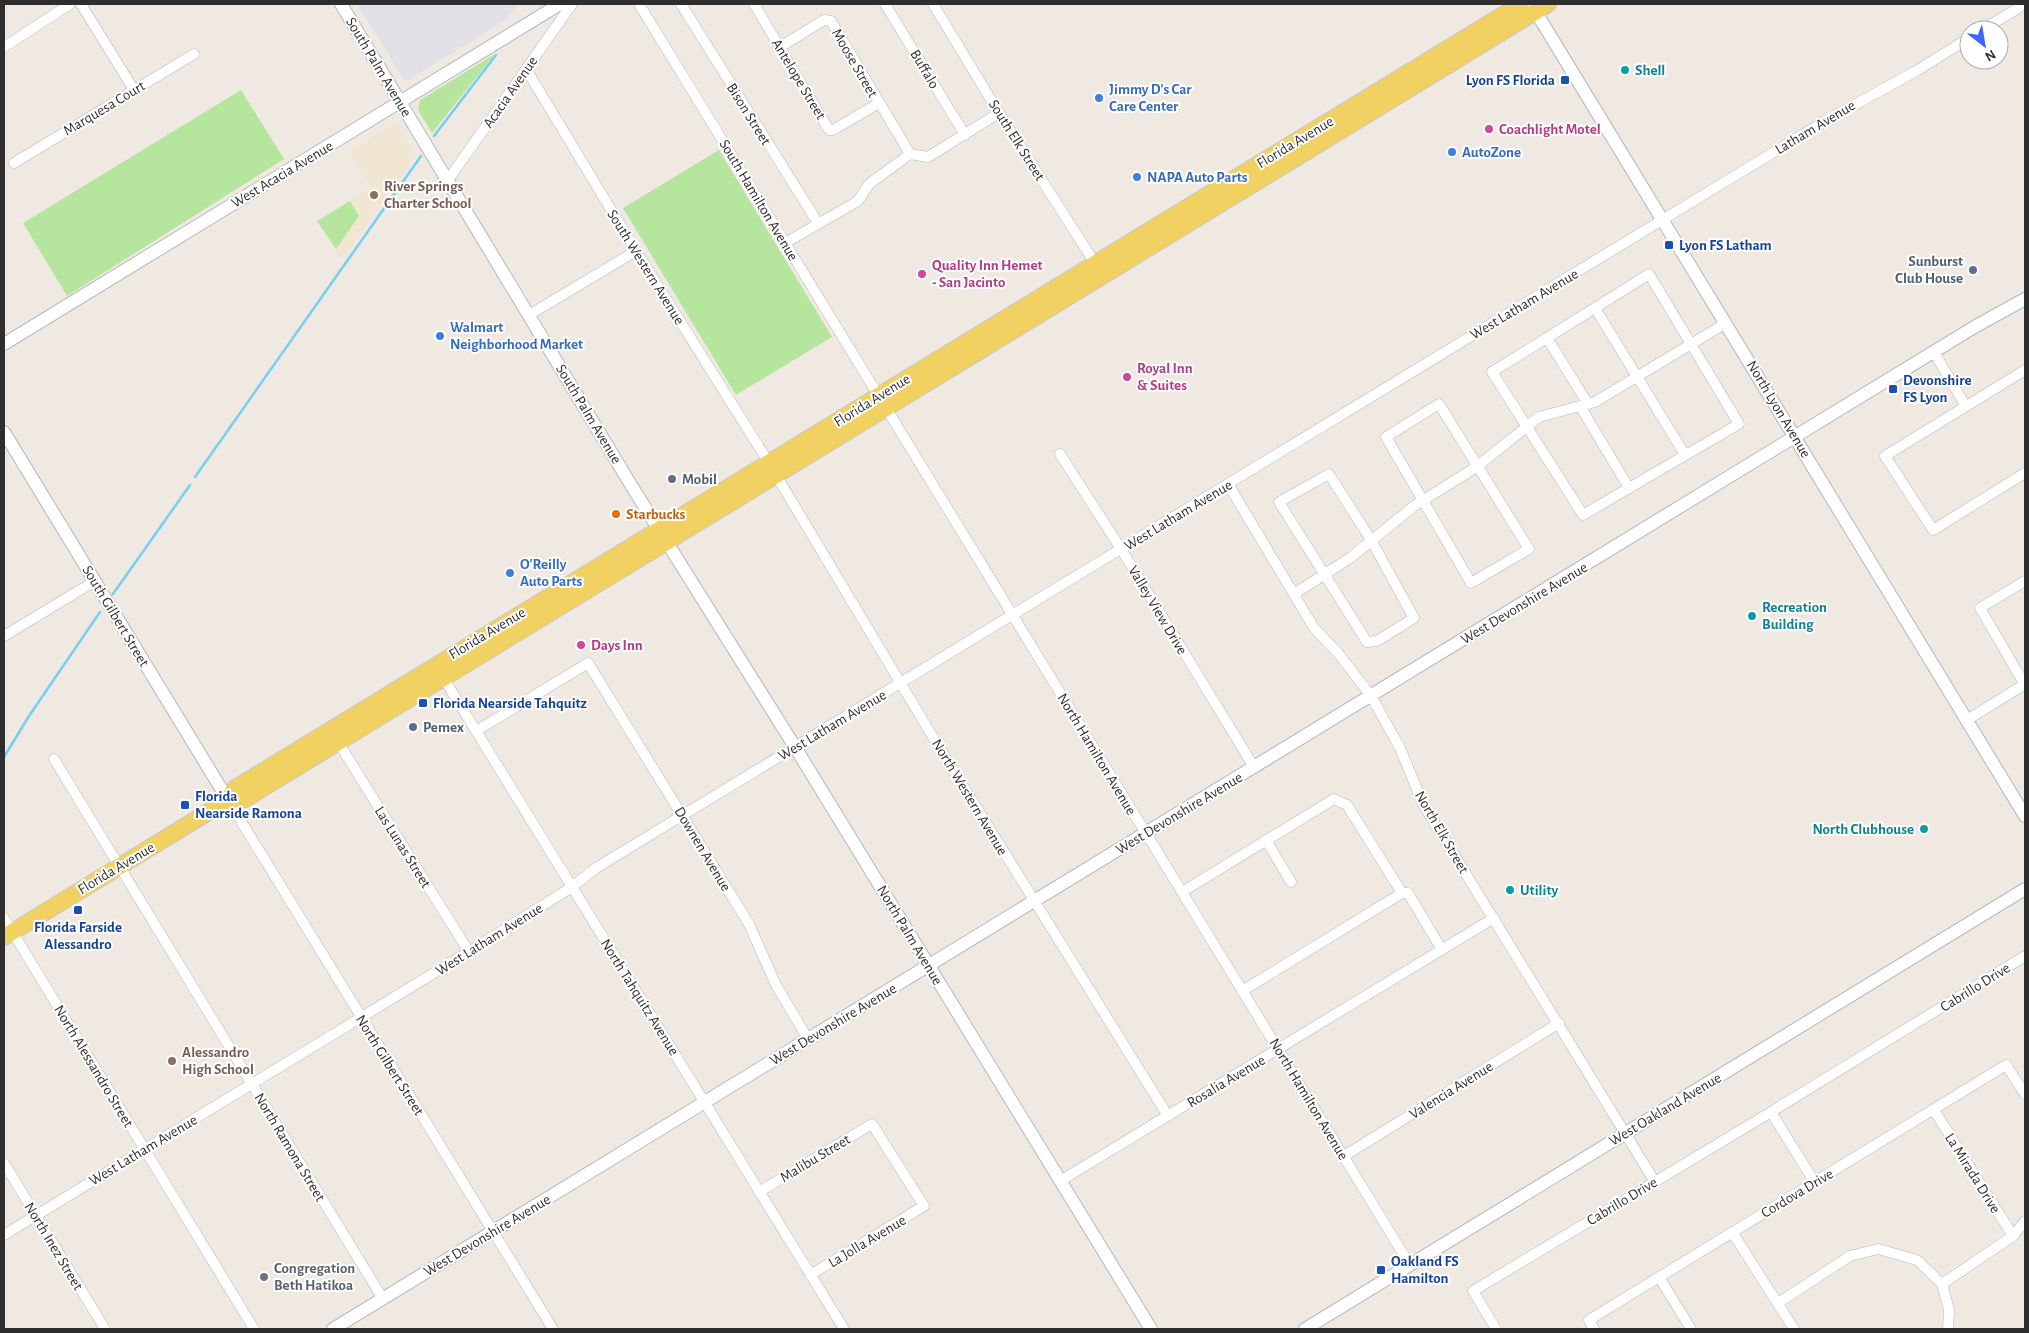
<svg xmlns="http://www.w3.org/2000/svg" width="2029" height="1333" font-family="'Alegreya Sans',sans-serif">
<style>
.industrial{fill:#e3e1e8}
.education{fill:#f0e6d1}
.green{fill:#b6e59e}
.lines{fill:none;stroke-linecap:round;stroke-linejoin:round}
.stream{stroke:#75cff0;stroke-width:2.5}
.minor-casing{stroke:#b4b7c1;stroke-width:11}
.tertiary-casing{stroke:#b4b7c1;stroke-width:14}
.primary-casing{stroke:#c9c9c9;stroke-width:18}
.minor{stroke:#fff;stroke-width:10}
.tertiary{stroke:#fff;stroke-width:12}
.primary{stroke:#f2d163;stroke-width:16}
.culture-dot{fill:#0f9aa8;stroke:#fff;stroke-width:2}
.transit-dot{fill:#1a4fb4;stroke:#fff;stroke-width:2}
.shop-dot{fill:#3f7fe0;stroke:#fff;stroke-width:2}
.hotel-dot{fill:#d1479c;stroke:#fff;stroke-width:2}
.education-dot{fill:#8d6e63;stroke:#fff;stroke-width:2}
.service-dot{fill:#5c6f8a;stroke:#fff;stroke-width:2}
.food-dot{fill:#e8710a;stroke:#fff;stroke-width:2}
.worship-dot{fill:#6b7280;stroke:#fff;stroke-width:2}
.labels{text-anchor:middle;stroke-width:4;stroke-linejoin:round;paint-order:stroke}
.street-label{font-size:15px;fill:#2e2e2e;stroke:#fff}
.culture-label{font-size:15px;font-weight:bold;fill:#0d838f;stroke:#fff;text-anchor:start}
.transit-label{font-size:15px;font-weight:bold;fill:#164399;stroke:#fff;text-anchor:start}
.shop-label{font-size:15px;font-weight:bold;fill:#366cbe;stroke:#fff;text-anchor:start}
.hotel-label{font-size:15px;font-weight:bold;fill:#b23c85;stroke:#fff;text-anchor:start}
.education-label{font-size:15px;font-weight:bold;fill:#785e54;stroke:#fff;text-anchor:start}
.service-label{font-size:15px;font-weight:bold;fill:#4e5e75;stroke:#fff;text-anchor:start}
.food-label{font-size:15px;font-weight:bold;fill:#c56008;stroke:#fff;text-anchor:start}
.worship-label{font-size:15px;font-weight:bold;fill:#5b616d;stroke:#fff;text-anchor:start}
</style>
<rect width="100%" height="100%" fill="#efe9e1"/>
<!-- industrial -->
<polygon class="industrial" points="357,4 518,4 506,20 408,80 404,80"/>
<!-- education -->
<polygon class="education" points="396,123 415,156 342,259 317,221 371,188 349,152"/>
<!-- green -->
<g class="green">
<polygon points="495,54 432,133 418,110 420,100"/>
<polygon points="241,90 284,159 67,296 23,223"/>
<polygon points="719,150 832,337 736,395 623,208"/>
<polygon points="350,201 359,216 336,249 317,221"/>
</g>
<g class="lines">
<!-- stream -->
<g class="stream">
<polyline points="434,136 496,55"/>
<polyline points="195,477 421,156"/>
<polyline points="113,594 190,485"/>
<polyline points="4,757 29,716 100,612"/>
</g>
<defs>
<g id="minor">
<polyline points="81,4 134,90"/>
<polyline points="639,4 1410,1265"/>
<polyline points="681,4 818,223"/>
<polyline points="754,4 829,130 833,130 879,103"/>
<polyline points="885,4 965,135"/>
<polyline points="933,4 999,113 1098,268"/>
<polyline points="1982,30 2025,4"/>
<polyline points="4,47 70,4"/>
<polyline points="780,47 824,20 831,21 910,154"/>
<polyline points="526,69 636,251 769,463"/>
<polyline points="14,163 194,54"/>
<polyline points="448,180 572,4"/>
<polyline points="785,243 858,201 869,184 910,154 928,157 999,113"/>
<polyline points="529,315 636,251"/>
<polyline points="1547,338 1588,404"/>
<polyline points="1934,352 1965,405"/>
<polyline points="2025,370 1885,456 1933,530 2025,473"/>
<polygon points="1439,404 1529,549 1471,583 1386,437"/>
<polyline points="1580,406 1629,488 1583,515 1492,372 1595,308"/>
<polyline points="1060,454 1121,549 1254,767"/>
<polygon points="1329,474 1371,540 1414,618 1377,641 1367,642 1279,502"/>
<polyline points="776,475 937,744 1168,1116"/>
<polyline points="1228,484 1314,628 1338,653 1371,696 1400,748 1423,804 1655,1182"/>
<polyline points="1629,488 1739,424 1649,274 1595,308 1685,455"/>
<polyline points="1294,594 1350,558 1414,506 1475,468 1539,417 1595,402 1726,323"/>
<polyline points="4,636 95,581"/>
<polyline points="441,674 844,1329"/>
<polyline points="2025,685 1980,608 2025,581"/>
<polyline points="1967,720 2025,684"/>
<polyline points="476,731 588,663 749,924 776,985 808,1039"/>
<polyline points="338,742 469,952"/>
<polyline points="54,759 383,1299"/>
<polyline points="228,800 553,1329"/>
<polyline points="1266,840 1291,882"/>
<polyline points="1182,892 1334,799 1347,805 1402,893 1408,893 1442,950"/>
<polyline points="4,918 254,1329"/>
<polyline points="1242,991 1402,893"/>
<polyline points="1934,1110 2013,1236"/>
<polyline points="1771,1112 1815,1183"/>
<polyline points="1344,1156 1559,1023"/>
<polyline points="4,1163 105,1329"/>
<polyline points="1060,1181 1494,918"/>
<polyline points="759,1192 872,1124 924,1206 810,1275"/>
<polyline points="1732,1232 1794,1329"/>
<polyline points="4,1235 470,951 572,887 596,868 683,815 1825,121 1918,70 1969,38"/>
<polyline points="1659,1277 1691,1329"/>
<polyline points="1942,1284 2013,1236 2025,1221"/>
<polyline points="1778,1303 1850,1256 1878,1249 1917,1260 1942,1284 1949,1310 1948,1329"/>
<polyline points="1496,1329 1473,1291 1771,1112 2025,956"/>
<polyline points="1594,1329 1589,1320 2006,1065 2025,1094"/>
</g>
<g id="tertiary">
<polyline points="341,4 631,485 795,747 1151,1329"/>
<polyline points="1531,4 2025,816"/>
<polyline points="4,344 560,4"/>
<polyline points="4,432 228,800"/>
<polyline points="333,1329 1976,326 2025,299"/>
<polyline points="1305,1329 2025,889"/>
</g>
<g id="primary">
<polyline points="228,800 234,789 1521,4"/>
<polyline points="4,937 228,800 245,799 1548,4"/>
</g>
</defs>
<!-- minor casing -->
<use href="#minor" class="minor-casing"/>
<!-- tertiary casing -->
<use href="#tertiary" class="tertiary-casing"/>
<!-- primary casing -->
<use href="#primary" class="primary-casing"/>
<!-- minor -->
<use href="#minor" class="minor"/>
<!-- tertiary -->
<use href="#tertiary" class="tertiary"/>
<!-- primary -->
<use href="#primary" class="primary"/>
</g>
<!-- markers -->
<g class="culture-dot">
<circle cx="1625" cy="70" r="5"/>
<circle cx="1752" cy="616" r="5"/>
<circle cx="1924" cy="829" r="5"/>
<circle cx="1510" cy="890" r="5"/>
</g>
<g class="transit-dot">
<rect x="1560" y="75" width="10" height="10" rx="2.5"/>
<rect x="1664" y="240" width="10" height="10" rx="2.5"/>
<rect x="1888" y="384" width="10" height="10" rx="2.5"/>
<rect x="418" y="698" width="10" height="10" rx="2.5"/>
<rect x="180" y="800" width="10" height="10" rx="2.5"/>
<rect x="73" y="905" width="10" height="10" rx="2.5"/>
<rect x="1376" y="1265" width="10" height="10" rx="2.5"/>
</g>
<g class="shop-dot">
<circle cx="1099" cy="98" r="5"/>
<circle cx="1452" cy="152" r="5"/>
<circle cx="1137" cy="177" r="5"/>
<circle cx="440" cy="336" r="5"/>
<circle cx="510" cy="573" r="5"/>
</g>
<g class="hotel-dot">
<circle cx="1489" cy="129" r="5"/>
<circle cx="922" cy="274" r="5"/>
<circle cx="1127" cy="377" r="5"/>
<circle cx="581" cy="645" r="5"/>
</g>
<g class="education-dot">
<circle cx="374" cy="195" r="5"/>
<circle cx="172" cy="1061" r="5"/>
</g>
<g class="service-dot">
<circle cx="1973" cy="270" r="5"/>
<circle cx="672" cy="479" r="5"/>
<circle cx="413" cy="727" r="5"/>
</g>
<circle class="food-dot" cx="616" cy="514" r="5"/>
<circle class="worship-dot" cx="264" cy="1277" r="5"/>
<g class="labels">
<!-- street labels -->
<g class="street-label">
<text transform="translate(855 63) rotate(60)" y="5">Moose Street</text>
<text transform="translate(379 67) rotate(59)" y="5">South Palm Avenue</text>
<text transform="translate(925 69) rotate(59)" y="5">Buffalo</text>
<text transform="translate(799 79) rotate(59)" y="5">Antelope Street</text>
<text transform="translate(510 92) rotate(-55)" y="5">Acacia Avenue</text>
<text transform="translate(104 108) rotate(-31)" y="5">Marquesa Court</text>
<text transform="translate(749 114) rotate(58)" y="5">Bison Street</text>
<text transform="translate(1815 127) rotate(-31)" y="5">Latham Avenue</text>
<text transform="translate(1017 140) rotate(58)" y="5">South Elk Street</text>
<text transform="translate(1295 142) rotate(-31)" y="5">Florida Avenue</text>
<text transform="translate(282 174) rotate(-31)" y="5">West Acacia Avenue</text>
<text transform="translate(759 200) rotate(59)" y="5">South Hamilton Avenue</text>
<text transform="translate(646 267) rotate(58)" y="5">South Western Avenue</text>
<text transform="translate(1524 304) rotate(-31)" y="5">West Latham Avenue</text>
<text transform="translate(872 400) rotate(-32)" y="5">Florida Avenue</text>
<text transform="translate(1779 409) rotate(59)" y="5">North Lyon Avenue</text>
<text transform="translate(589 414) rotate(59)" y="5">South Palm Avenue</text>
<text transform="translate(1178 515) rotate(-31)" y="5">West Latham Avenue</text>
<text transform="translate(1524 603) rotate(-31)" y="5">West Devonshire Avenue</text>
<text transform="translate(1158 610) rotate(59)" y="5">Valley View Drive</text>
<text transform="translate(116 616) rotate(59)" y="5">South Gilbert Street</text>
<text transform="translate(487 633) rotate(-31)" y="5">Florida Avenue</text>
<text transform="translate(832 725) rotate(-31)" y="5">West Latham Avenue</text>
<text transform="translate(1097 754) rotate(59)" y="5">North Hamilton Avenue</text>
<text transform="translate(970 797) rotate(59)" y="5">North Western Avenue</text>
<text transform="translate(1179 813) rotate(-31)" y="5">West Devonshire Avenue</text>
<text transform="translate(1442 832) rotate(60)" y="5">North Elk Street</text>
<text transform="translate(403 847) rotate(58)" y="5">Las Lunas Street</text>
<text transform="translate(703 849) rotate(59)" y="5">Downen Avenue</text>
<text transform="translate(116 868) rotate(-31)" y="5">Florida Avenue</text>
<text transform="translate(910 935) rotate(59)" y="5">North Palm Avenue</text>
<text transform="translate(489 939) rotate(-32)" y="5">West Latham Avenue</text>
<text transform="translate(1975 987) rotate(-32)" y="5">Cabrillo Drive</text>
<text transform="translate(640 997) rotate(58)" y="5">North Tahquitz Avenue</text>
<text transform="translate(833 1024) rotate(-31)" y="5">West Devonshire Avenue</text>
<text transform="translate(390 1065) rotate(58)" y="5">North Gilbert Street</text>
<text transform="translate(94 1066) rotate(59)" y="5">North Alessandro Street</text>
<text transform="translate(1226 1081) rotate(-31)" y="5">Rosalia Avenue</text>
<text transform="translate(1451 1090) rotate(-32)" y="5">Valencia Avenue</text>
<text transform="translate(1309 1099) rotate(59)" y="5">North Hamilton Avenue</text>
<text transform="translate(1665 1109) rotate(-31)" y="5">West Oakland Avenue</text>
<text transform="translate(290 1147) rotate(59)" y="5">North Ramona Street</text>
<text transform="translate(143 1150) rotate(-31)" y="5">West Latham Avenue</text>
<text transform="translate(815 1158) rotate(-31)" y="5">Malibu Street</text>
<text transform="translate(1973 1173) rotate(58)" y="5">La Mirada Drive</text>
<text transform="translate(1797 1193) rotate(-31)" y="5">Cordova Drive</text>
<text transform="translate(1622 1201) rotate(-31)" y="5">Cabrillo Drive</text>
<text transform="translate(487 1235) rotate(-31)" y="5">West Devonshire Avenue</text>
<text transform="translate(867 1241) rotate(-31)" y="5">La Jolla Avenue</text>
<text transform="translate(54 1246) rotate(59)" y="5">North Inez Street</text>
</g>
<!-- culture labels -->
<g class="culture-label">
<text x="1635" y="75">Shell</text>
<text x="1762" y="612">Recreation<tspan x="1762" dy="17">Building</tspan></text>
<text x="1914" y="834" text-anchor="end">North Clubhouse</text>
<text x="1520" y="895">Utility</text>
</g>
<!-- transit labels -->
<g class="transit-label">
<text x="1555" y="85" text-anchor="end">Lyon FS Florida</text>
<text x="1679" y="250">Lyon FS Latham</text>
<text x="1903" y="385">Devonshire<tspan x="1903" dy="17">FS Lyon</tspan></text>
<text x="433" y="708">Florida Nearside Tahquitz</text>
<text x="195" y="801">Florida<tspan x="195" dy="17">Nearside Ramona</tspan></text>
<text x="78" y="932" text-anchor="middle">Florida Farside<tspan x="78" dy="17">Alessandro</tspan></text>
<text x="1391" y="1266">Oakland FS<tspan x="1391" dy="17">Hamilton</tspan></text>
</g>
<!-- shop labels -->
<g class="shop-label">
<text x="1109" y="94">Jimmy D's Car<tspan x="1109" dy="17">Care Center</tspan></text>
<text x="1462" y="157">AutoZone</text>
<text x="1147" y="182">NAPA Auto Parts</text>
<text x="450" y="332">Walmart<tspan x="450" dy="17">Neighborhood Market</tspan></text>
<text x="520" y="569">O'Reilly<tspan x="520" dy="17">Auto Parts</tspan></text>
</g>
<!-- hotel labels -->
<g class="hotel-label">
<text x="1499" y="134">Coachlight Motel</text>
<text x="932" y="270">Quality Inn Hemet<tspan x="932" dy="17">- San Jacinto</tspan></text>
<text x="1137" y="373">Royal Inn<tspan x="1137" dy="17">&amp; Suites</tspan></text>
<text x="591" y="650">Days Inn</text>
</g>
<!-- education labels -->
<g class="education-label">
<text x="384" y="191">River Springs<tspan x="384" dy="17">Charter School</tspan></text>
<text x="182" y="1057">Alessandro<tspan x="182" dy="17">High School</tspan></text>
</g>
<!-- service labels -->
<g class="service-label">
<text x="1963" y="266" text-anchor="end">Sunburst<tspan x="1963" dy="17">Club House</tspan></text>
<text x="682" y="484">Mobil</text>
<text x="423" y="732">Pemex</text>
</g>
<!-- food labels -->
<g class="food-label">
<text x="626" y="519">Starbucks</text>
</g>
<!-- worship labels -->
<g class="worship-label">
<text x="274" y="1273">Congregation<tspan x="274" dy="17">Beth Hatikoa</tspan></text>
</g>
</g>
<!-- border -->
<rect width="2029" height="1333" fill="none" stroke="#2e2e2e" stroke-width="10"/>
<!-- north arrow -->
<g transform="translate(1984 45) rotate(149)"><circle r="24" fill="#ffffff" stroke="#ababab"/>
<path d="M0-4L9 19L0 12L-9 19Z" fill="#4264fb"/>
<text y="-8" font-size="14" font-weight="bold" text-anchor="middle" fill="#2e2e2e">N</text>
</g>
</svg>
